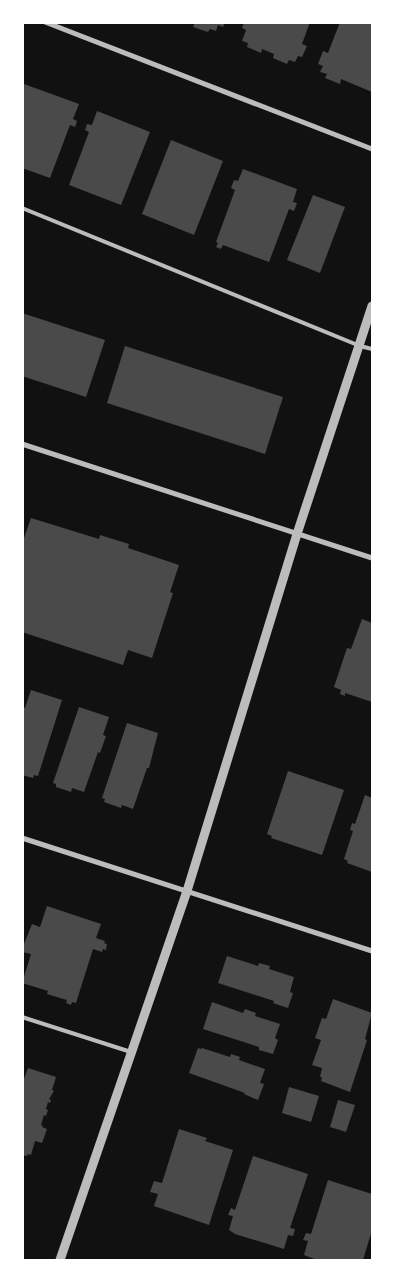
<svg xmlns="http://www.w3.org/2000/svg" width="395" height="1283" font-family="'Playfair Display',serif">
<style>
.building{fill:#4a4a4a}
.lines{fill:none;stroke-linecap:round;stroke-linejoin:round}
.service{stroke:#bcbcbc;stroke-width:4}
.minor{stroke:#bcbcbc;stroke-width:5}
.tertiary{stroke:#bcbcbc;stroke-width:9}
</style>
<rect width="100%" height="100%" fill="#111"/>
<!-- building -->
<g class="building">
<polygon points="195,22 225,22 223,27 218,25 216,31 210,29 208,32 193,27"/>
<polygon points="244,22 310,22 302,44 307,46 302,57 298,56 295,62 289,60 287,64 273,58 274,54 262,49 261,53 247,47 248,43 242,41 246,30 242,28"/>
<polygon points="340,22 372,22 372,92 341,79 340,84 325,78 327,74 320,72 323,66 318,64 323,51 328,53"/>
<polygon points="24,84 79,104 73,119 77,121 75,127 70,125 50,178 22,168 22,88"/>
<polygon points="97,111 150,132 121,205 69,185 89,132 85,130 87,124 92,125"/>
<polygon points="171,140 223,161 194,235 142,214"/>
<polygon points="243,169 297,189 293,202 297,203 294,211 289,209 269,262 223,245 221,249 216,247 218,243 216,242 235,190 231,188 234,180 238,181"/>
<polygon points="313,195 345,207 320,273 287,260"/>
<polygon points="22,313 105,340 86,397 22,376"/>
<polygon points="125,346 283,397 265,454 107,403"/>
<polygon points="31,518 99,539 100,535 129,544 128,548 179,565 170,592 173,593 152,658 128,650 123,665 22,632 22,544"/>
<polygon points="362,619 372,623 372,702 345,693 345,696 340,694 341,690 334,687 347,648 351,649"/>
<polygon points="31,690 62,700 38,776 34,775 33,778 22,775 22,709 23,707 25,708"/>
<polygon points="79,707 109,717 103,735 106,736 100,753 98,752 84,792 72,788 71,792 56,787 56,784 53,783"/>
<polygon points="127,723 158,733 149,768 147,768 133,809 122,805 121,808 104,802 105,799 102,798"/>
<polygon points="288,771 344,790 322,855 271,838 272,836 267,834"/>
<polygon points="365,795 372,798 372,872 347,863 348,861 344,859 353,831 350,830 352,823 355,824"/>
<polygon points="47,906 101,924 96,938 105,941 104,943 107,944 106,950 103,949 102,952 93,949 76,1003 72,1002 71,1005 66,1003 67,1000 47,994 48,991 22,983 31,954 22,952 22,949 32,924 40,927"/>
<polygon points="227,956 258,966 259,963 270,966 269,969 294,977 290,992 293,993 288,1008 273,1003 274,1001 218,983"/>
<polygon points="333,999 372,1013 365,1039 367,1040 350,1092 321,1081 322,1077 320,1077 322,1068 312,1065 321,1040 315,1038 322,1018 326,1019"/>
<polygon points="212,1002 243,1013 245,1009 256,1013 255,1016 280,1024 275,1038 278,1040 273,1054 259,1050 259,1047 203,1029"/>
<polygon points="198,1048 201,1049 202,1048 230,1057 231,1054 240,1057 239,1060 265,1069 260,1083 264,1084 258,1100 244,1094 245,1093 189,1073"/>
<polygon points="28,1068 56,1077 52,1090 54,1091 49,1099 51,1100 50,1103 48,1102 46,1109 48,1110 46,1116 44,1115 41,1125 43,1126 42,1127 47,1129 42,1143 35,1141 31,1155 28,1154 27,1156 22,1155 22,1084"/>
<polygon points="289,1087 319,1096 311,1122 282,1113"/>
<polygon points="338,1100 355,1105 346,1132 330,1127"/>
<polygon points="179,1129 207,1138 205,1141 233,1150 209,1225 154,1206 158,1194 150,1192 154,1181 162,1183"/>
<polygon points="253,1156 308,1174 290,1228 295,1229 293,1236 288,1235 284,1249 235,1234 229,1230 233,1216 228,1215 231,1208 235,1210"/>
<polygon points="328,1180 372,1194 372,1230 363,1260 317,1260 304,1255 308,1241 303,1240 306,1233 311,1234"/>
</g>
<g class="lines">
<!-- service -->
<g class="service">
<polyline points="22,208 360,346 372,349"/>
<polyline points="22,1017 131,1052"/>
</g>
<!-- minor -->
<g class="minor">
<polyline points="45,22 372,149"/>
<polyline points="22,444 372,558"/>
<polyline points="22,838 372,951"/>
</g>
<!-- tertiary -->
<polyline class="tertiary" points="60,1260 187,891 297,534 372,306"/>
</g>
<!-- border -->
<rect width="395" height="1283" fill="none" stroke="#ffffff" stroke-width="48"/>
</svg>
